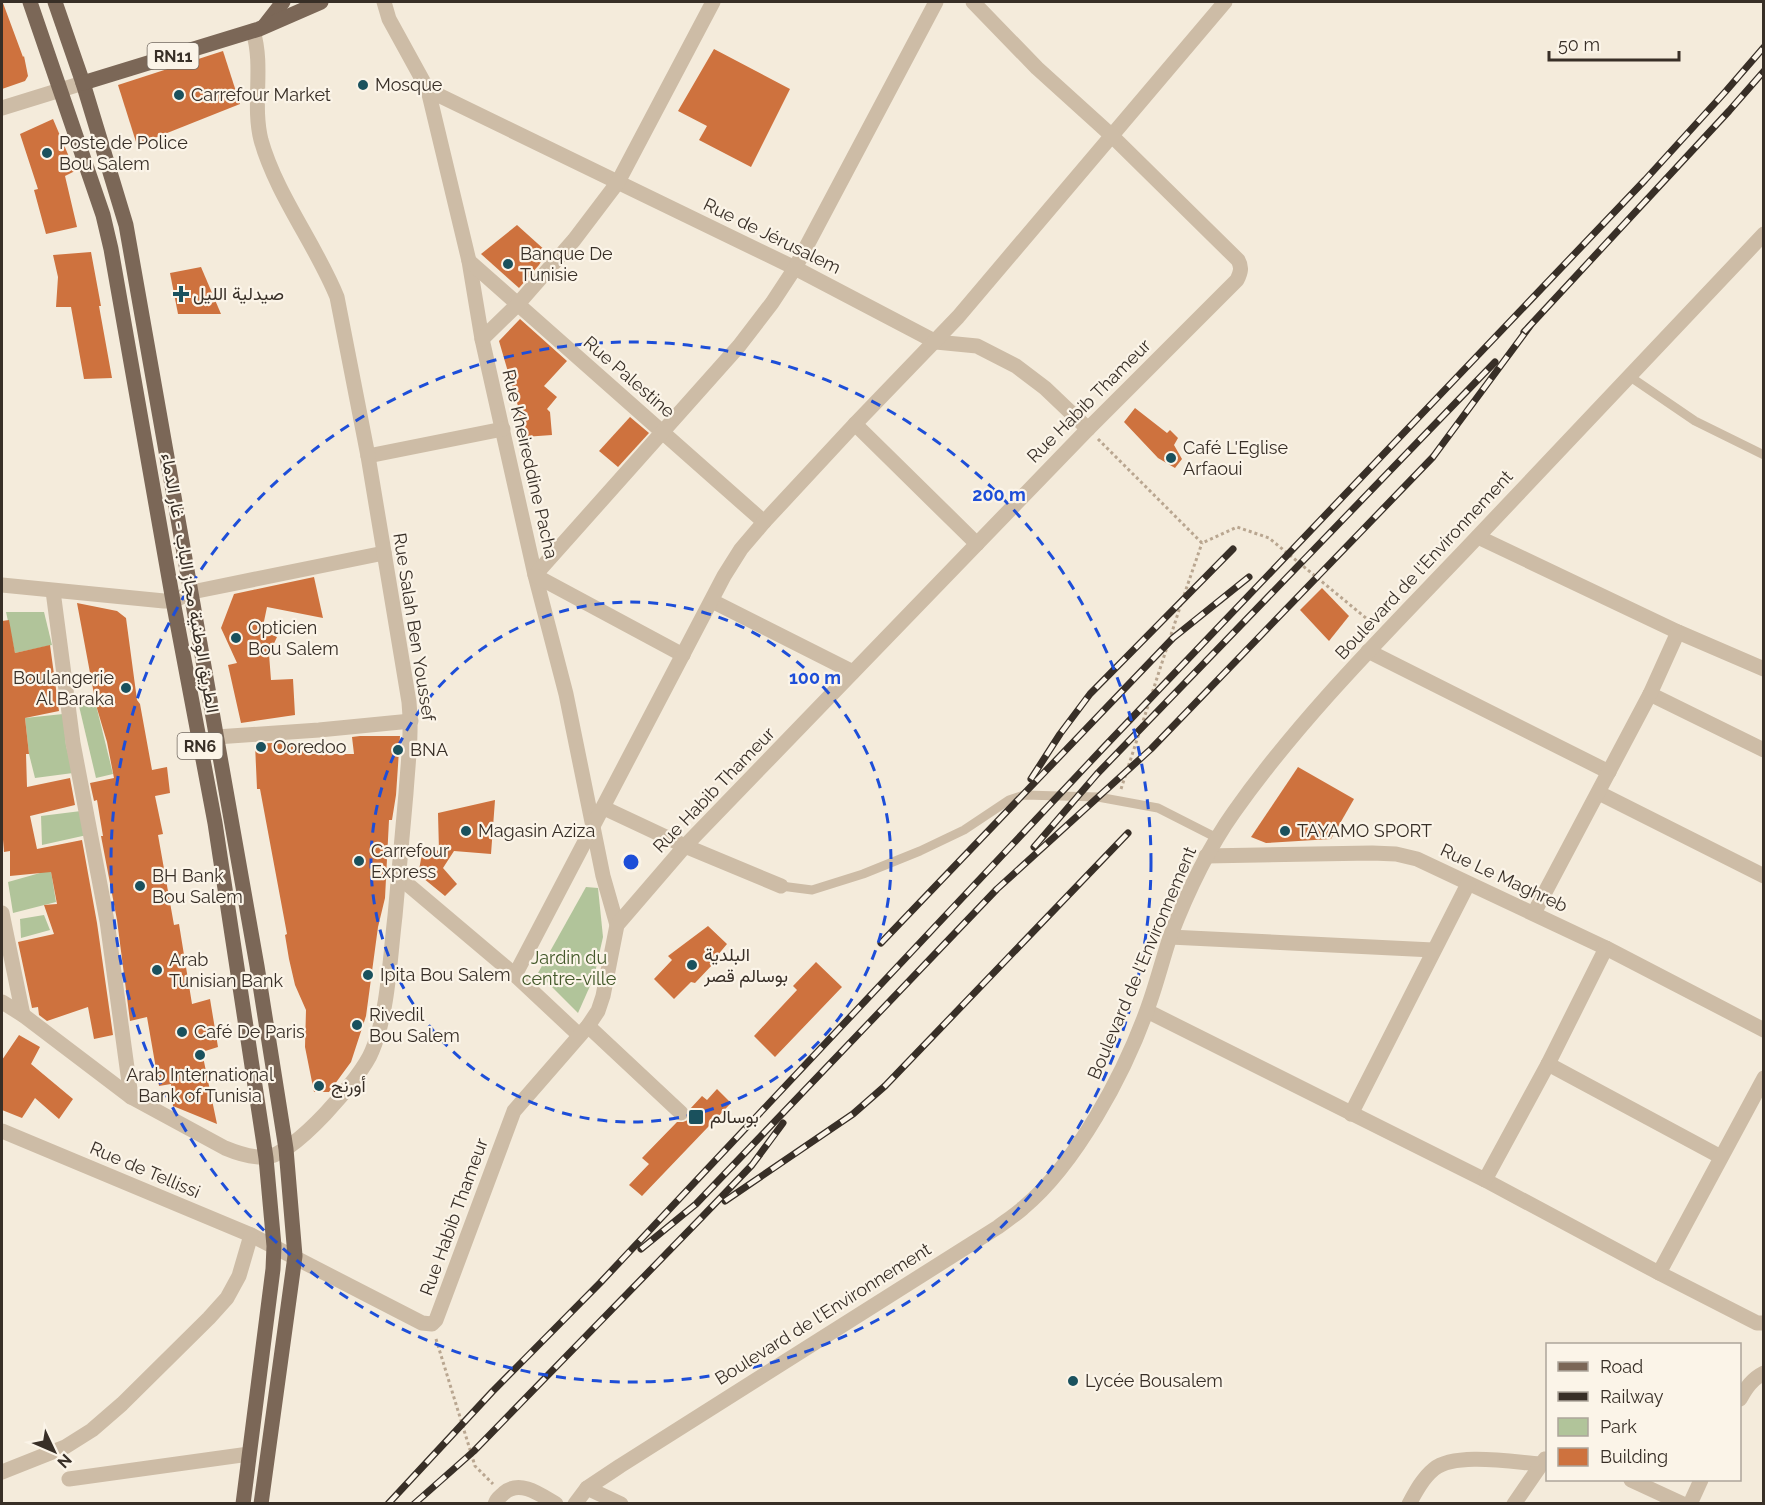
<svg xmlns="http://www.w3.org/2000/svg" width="1765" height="1505" font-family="Raleway,Vazirmatn,sans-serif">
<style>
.green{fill:#b1c49a}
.building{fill:#ce723e}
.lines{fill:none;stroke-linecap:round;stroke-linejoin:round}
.path{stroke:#b9a690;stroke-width:3;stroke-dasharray:3 3;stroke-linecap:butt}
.service{stroke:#cdbca6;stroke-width:9}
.minor{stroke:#cdbca6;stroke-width:15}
.tertiary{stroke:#cdbca6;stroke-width:15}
.primary{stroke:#7b6757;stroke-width:15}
.rail-casing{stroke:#382f27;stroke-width:7}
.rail{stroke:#fbf4e8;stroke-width:4.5;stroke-dasharray:14;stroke-linecap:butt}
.ring{fill:none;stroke:#1d4ed8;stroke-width:3;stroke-dasharray:10 8}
.poi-dot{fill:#1a515d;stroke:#fbf4e8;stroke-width:2}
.labels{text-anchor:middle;stroke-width:4.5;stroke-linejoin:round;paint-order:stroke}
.shield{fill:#fbf4e8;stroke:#726a61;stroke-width:1.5}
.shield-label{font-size:16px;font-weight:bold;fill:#382f27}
.poi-label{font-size:18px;fill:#382f27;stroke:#fbf4e8;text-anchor:start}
.street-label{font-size:18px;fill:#382f27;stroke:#fbf4e8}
.park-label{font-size:18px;fill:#425829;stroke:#fbf4e8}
.centre{fill:#1d4ed8;stroke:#fbf4e8;stroke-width:3}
.ring-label{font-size:18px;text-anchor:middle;font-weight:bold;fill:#1d4ed8;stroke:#fbf4e8;stroke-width:4.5;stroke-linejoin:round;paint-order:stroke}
</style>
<rect width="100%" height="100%" fill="#f4ebdb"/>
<!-- green -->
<g class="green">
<polygon points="6,612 44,612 52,645 15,653"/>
<polygon points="92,704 96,705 113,774 96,778 79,706"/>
<polygon points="63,714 66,745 73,773 35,778 29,754 25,718"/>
<polygon points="81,811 87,835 42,845 41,816"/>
<polygon points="48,853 56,902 13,913 8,882 40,873 36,855"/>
<polygon points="586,887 598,888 603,937 594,977 578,1013 538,973"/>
<polygon points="44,915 50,930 21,938 20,919"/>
</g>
<!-- building -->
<g class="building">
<polygon points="3,3 23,57 24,56 28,76 25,81 2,89 2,4"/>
<polygon points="714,49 790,89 751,167 699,140 707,126 678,111"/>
<polygon points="223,51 240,104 137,145 118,85"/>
<polygon points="53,119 75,171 65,176 77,227 46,234 34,190 38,189 20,134"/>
<polygon points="517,225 547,252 539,265 519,288 481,254"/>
<polygon points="91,252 101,306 99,306 112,378 84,379 71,307 56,307 58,277 53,255"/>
<polygon points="201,267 221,314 178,314 170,273"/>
<polygon points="520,319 567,361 544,386 557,397 547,409 550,412 552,435 524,437 519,414 520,413 499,341"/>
<polygon points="1135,408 1167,433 1170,430 1178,438 1174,445 1182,459 1175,468 1158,458 1124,422"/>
<polygon points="630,417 649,433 618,467 599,451"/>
<polygon points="314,577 323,618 267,607 262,631 277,637 269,654 271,680 293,679 295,715 241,723 228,665 237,663 221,628 234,594"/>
<polygon points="1322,588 1349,616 1329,641 1300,610"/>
<polygon points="77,603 117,611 126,618 137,700 140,704 152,770 167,767 170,793 155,796 163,834 158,835 174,925 179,924 192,1004 210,999 218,1047 202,1052 217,1124 173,1106 171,1084 159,1086 147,1017 130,1021 117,920 101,836 103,836 97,800 94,801 90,783 114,778 107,742 96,705"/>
<polygon points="9,620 15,653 50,645 59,711 25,718 29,754 26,754 27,787 70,778 75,805 30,816 37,849 82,840 97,923 113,1035 94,1039 88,1007 47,1021 39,1015 38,1007 32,1008 18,942 54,934 44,905 57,904 51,872 10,876 10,851 4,852 2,827 2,621"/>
<polygon points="360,736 400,736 396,795 392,820 389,820 385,898 378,927 366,1016 351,1062 329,1092 314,1092 305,1047 306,1010 295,985 289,959 285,935 287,934 260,789 257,789 255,744 289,742 303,744 305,754 354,754 352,737"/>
<polygon points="1298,767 1354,799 1331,839 1266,843 1251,837"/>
<polygon points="495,800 491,854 454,851 443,868 457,884 445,896 423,878 419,870 421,859 426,846 439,851 438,813"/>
<polygon points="708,926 727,944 711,963 713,964 695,983 691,982 674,999 654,979 672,960 668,956"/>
<polygon points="816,962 842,987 775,1057 754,1036 797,990 793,986"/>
<polygon points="19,1035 40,1047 31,1064 73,1099 59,1119 35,1098 22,1118 2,1110 2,1060"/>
<polygon points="717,1089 731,1103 642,1196 629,1185 649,1164 642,1158 677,1122 683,1122 688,1120 691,1115 690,1109 702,1096 707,1100"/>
</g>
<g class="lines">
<!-- path -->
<g class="path">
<polyline points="1098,439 1202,543 1237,527 1269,538 1372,623"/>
<polyline points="1121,789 1182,601 1202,543"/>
<polyline points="436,1339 475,1466 493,1484"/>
</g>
<!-- service -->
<g class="service">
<polyline points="1629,376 1695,421 1764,455"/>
<polyline points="781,886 812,890 863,874 920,851 964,830 1009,800 1024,795 1098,797 1158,808 1217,838"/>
</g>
<!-- minor -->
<g class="minor">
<polyline points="384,2 389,19 428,90 469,261 482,339 535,575 566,694 603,876 617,925"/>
<polyline points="428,90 795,268 936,342 977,346 1016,366 1045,388 1088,429"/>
<polyline points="2,108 83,83"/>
<polyline points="469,261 764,522"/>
<polyline points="482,339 517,305 574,240 618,182 713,2"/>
<polyline points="855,424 977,544"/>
<polyline points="368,456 503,429"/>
<polyline points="1478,537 1678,632 1764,669"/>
<polyline points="535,575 739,346 772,303 795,268 936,2"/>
<polyline points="536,576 683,655"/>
<polyline points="2,585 164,601 173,601 192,592 384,553"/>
<polyline points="53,591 73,743 107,921 131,1097"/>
<polyline points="712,601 853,672"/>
<polyline points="1368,651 1609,772"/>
<polyline points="1650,694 1764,750"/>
<polyline points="216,737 319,730 411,721"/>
<polyline points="1599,793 1764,876"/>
<polyline points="604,808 685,846 781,886"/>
<polyline points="1206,856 1372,853 1396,854 1417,859 1606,948 1764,1030"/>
<polyline points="399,877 515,975 579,1035"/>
<polyline points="2,913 23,1015"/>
<polyline points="1534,913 1650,694 1678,632"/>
<polyline points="1170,937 1433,950"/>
<polyline points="515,975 724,576 741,549 764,522 855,424 958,317 1225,2"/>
<path d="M2,1002L23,1015L131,1097L225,1148C237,1153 251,1158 265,1157C293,1157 362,1077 372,1051C388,1014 390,957 395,916C399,875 402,834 406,793C408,763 412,733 409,702L368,456L337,297C316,245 276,194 261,140C252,104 264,67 253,31"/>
<polyline points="1147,1011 1485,1180 1659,1273 1757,1323 1764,1323"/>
<polyline points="588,1026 681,1113"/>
<polyline points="1548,1064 1721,1157"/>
<polyline points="1351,1114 1468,884"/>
<path d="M2,1131L251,1235L422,1323L432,1324L436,1320L514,1111L588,1026L598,1011L603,996L617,925L685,846L1088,429L1237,280C1241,272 1242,267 1238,260L1111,135L1037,68L973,2"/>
<polyline points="1485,1180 1548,1064 1606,948"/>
<polyline points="1659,1273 1764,1078"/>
<path d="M1740,1399C1746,1388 1752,1379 1764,1373"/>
<polyline points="2,1472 65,1447 92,1430 122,1404 209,1318 227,1298 239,1276 251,1235"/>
<polyline points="69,1479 249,1454"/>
<polyline points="1631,1480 1683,1504"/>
<polyline points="587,1488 621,1504"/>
<path d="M495,1504C497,1498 500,1497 504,1493C520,1479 541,1495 556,1504"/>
<path d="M1409,1504C1416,1491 1423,1478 1434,1469C1455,1452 1513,1462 1540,1464"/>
<polyline points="1514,1504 1545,1459"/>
<polyline points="1690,1504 1701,1480"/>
</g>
<!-- tertiary -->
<path class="tertiary" d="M575,1504L587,1488L620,1466L998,1227C1006,1221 1015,1215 1023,1208C1076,1164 1124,1074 1147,1010C1156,986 1162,961 1170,937C1187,893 1207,850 1234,812C1301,717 1385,634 1466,549C1565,445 1664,339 1764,234"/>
<!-- primary -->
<g class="primary">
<polyline points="30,2 103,215 111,249 173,601 215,823 266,1158 274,1246 273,1269 243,1504"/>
<polyline points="55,2 83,83 126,225 257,966 286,1149 295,1256 261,1504"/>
<polyline points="265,25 283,2"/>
<polyline points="83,83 259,29 321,2"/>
</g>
<defs>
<g id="rail">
<polyline points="1524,332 1729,111 1764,71"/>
<polyline points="1031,779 1060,734 1090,694 1233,549"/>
<polyline points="1034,847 1097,774 1495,362"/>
<polyline points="881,943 1173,638 1249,577"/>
<polyline points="725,1201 853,1114 885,1086 1128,833"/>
<polyline points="641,1249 696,1204 997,889 1151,749 1433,457 1530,326"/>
<polyline points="388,1504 492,1392 600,1283 1105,746 1645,180 1726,91 1764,47"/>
<polyline points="414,1504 474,1451 703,1216 752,1165 783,1123"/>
</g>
</defs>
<!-- rail casing -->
<use href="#rail" class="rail-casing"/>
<!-- rail -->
<use href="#rail" class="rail"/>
</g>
<!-- distance rings -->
<g class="ring">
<circle cx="631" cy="862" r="260"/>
<circle cx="631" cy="862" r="520"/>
</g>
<!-- markers -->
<g class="poi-dot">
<circle cx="363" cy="85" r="6"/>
<circle cx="179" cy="95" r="6"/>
<circle cx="47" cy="153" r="6"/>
<circle cx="508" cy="264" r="6"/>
<path d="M178 285h6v6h6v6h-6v6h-6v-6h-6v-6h6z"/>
<circle cx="1171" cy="458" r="6"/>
<circle cx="236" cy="638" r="6"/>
<circle cx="126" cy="688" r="6"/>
<circle cx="261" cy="747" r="6"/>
<circle cx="398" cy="750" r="6"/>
<circle cx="466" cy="831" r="6"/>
<circle cx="1285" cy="831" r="6"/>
<circle cx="359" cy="861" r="6"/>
<circle cx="140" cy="886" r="6"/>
<circle cx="692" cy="965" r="6"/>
<circle cx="157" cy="970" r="6"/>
<circle cx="368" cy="975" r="6"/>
<circle cx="357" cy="1025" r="6"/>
<circle cx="182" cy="1032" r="6"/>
<circle cx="200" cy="1055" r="6"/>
<circle cx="319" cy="1086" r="6"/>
<rect x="688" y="1109" width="16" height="16" rx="3"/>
<circle cx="1073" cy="1381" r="6"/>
</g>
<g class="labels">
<!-- shield labels -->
<g class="shield">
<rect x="147.5" y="43" width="51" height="26" rx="4.5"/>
<rect x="177.5" y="733" width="45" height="26" rx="4.5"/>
</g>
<g class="shield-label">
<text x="173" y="62">RN11</text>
<text x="200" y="752">RN6</text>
</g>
<!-- poi labels -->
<g class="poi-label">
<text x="375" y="91">Mosque</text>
<text x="191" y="101">Carrefour Market</text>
<text x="59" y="149">Poste de Police<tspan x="59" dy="21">Bou Salem</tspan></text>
<text x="520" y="260">Banque De<tspan x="520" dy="21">Tunisie</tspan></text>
<text x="193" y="300">صيدلية الليل</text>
<text x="1183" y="454">Café L'Eglise<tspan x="1183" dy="21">Arfaoui</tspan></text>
<text x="248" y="634">Opticien<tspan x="248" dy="21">Bou Salem</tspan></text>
<text x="114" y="684" text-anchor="end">Boulangerie<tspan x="114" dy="21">Al Baraka</tspan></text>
<text x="273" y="753">Ooredoo</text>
<text x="410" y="756">BNA</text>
<text x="478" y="837">Magasin Aziza</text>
<text x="1297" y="837">TAYAMO SPORT</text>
<text x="371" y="857">Carrefour<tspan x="371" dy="21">Express</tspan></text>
<text x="152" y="882">BH Bank<tspan x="152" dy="21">Bou Salem</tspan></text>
<text x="704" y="961">البلدية<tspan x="704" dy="21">بوسالم قصر</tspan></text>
<text x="169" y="966">Arab<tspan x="169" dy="21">Tunisian Bank</tspan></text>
<text x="380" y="981">Ipita Bou Salem</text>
<text x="369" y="1021">Rivedil<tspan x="369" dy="21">Bou Salem</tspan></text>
<text x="194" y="1038">Café De Paris</text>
<text x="200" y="1081" text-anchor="middle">Arab International<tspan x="200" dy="21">Bank of Tunisia</tspan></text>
<text x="331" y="1092">أورنج</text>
<text x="710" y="1123">بوسالم</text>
<text x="1085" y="1387">Lycée Bousalem</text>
</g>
<!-- street labels -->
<g class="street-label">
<text transform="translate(772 236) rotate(26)" y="6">Rue de Jérusalem</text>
<text transform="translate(629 377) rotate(41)" y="6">Rue Palestine</text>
<text transform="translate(1089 401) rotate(-45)" y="6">Rue Habib Thameur</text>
<text transform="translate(530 464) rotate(77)" y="6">Rue Kheireddine Pacha</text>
<text transform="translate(1424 565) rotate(-47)" y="6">Boulevard de l'Environnement</text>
<text transform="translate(190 583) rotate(80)" y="6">الطريق الوطنية مجاز الباب - غار الدماء</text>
<text transform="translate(414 627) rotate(81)" y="6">Rue Salah Ben Youssef</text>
<text transform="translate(714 790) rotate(-46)" y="6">Rue Habib Thameur</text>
<text transform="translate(1504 878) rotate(25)" y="6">Rue Le Maghreb</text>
<text transform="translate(1142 963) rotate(-67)" y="6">Boulevard de l'Environnement</text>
<text transform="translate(145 1170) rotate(23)" y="6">Rue de Tellissi</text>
<text transform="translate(454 1217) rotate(-70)" y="6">Rue Habib Thameur</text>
<text transform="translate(823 1314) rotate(-32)" y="6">Boulevard de l'Environnement</text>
</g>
<!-- park labels -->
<g class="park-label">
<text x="569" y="964">Jardin du<tspan x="569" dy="21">centre-ville</tspan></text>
</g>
</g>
<circle cx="631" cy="862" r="9" class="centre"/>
<g class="ring-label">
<text x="999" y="501">200 m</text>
<text x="815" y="684">100 m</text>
</g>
<!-- border -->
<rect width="1765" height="1505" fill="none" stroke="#382f27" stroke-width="6"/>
<!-- legend -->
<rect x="1546" y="1343" width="195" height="138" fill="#fbf4e8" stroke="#ada59b" stroke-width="1.5"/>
<rect x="1558" y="1362" width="30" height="9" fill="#7b6757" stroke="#ada59b" stroke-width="1.5"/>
<text x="1600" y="1373" font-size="18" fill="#382f27">Road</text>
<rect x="1558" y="1392" width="30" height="9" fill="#382f27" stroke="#ada59b" stroke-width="1.5"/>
<text x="1600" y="1403" font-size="18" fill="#382f27">Railway</text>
<rect x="1558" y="1418" width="30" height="18" fill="#b1c49a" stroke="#ada59b" stroke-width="1.5"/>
<text x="1600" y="1433" font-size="18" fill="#382f27">Park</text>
<rect x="1558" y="1448" width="30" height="18" fill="#ce723e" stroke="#ada59b" stroke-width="1.5"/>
<text x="1600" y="1463" font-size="18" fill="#382f27">Building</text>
<!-- north arrow -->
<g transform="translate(54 1451) rotate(134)" stroke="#fbf4e8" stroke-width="4.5" paint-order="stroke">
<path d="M0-4.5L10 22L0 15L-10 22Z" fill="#382f27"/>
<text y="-9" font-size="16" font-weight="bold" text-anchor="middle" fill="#382f27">N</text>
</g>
<!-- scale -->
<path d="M1549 51v9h130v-9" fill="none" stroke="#382f27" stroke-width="3"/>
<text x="1558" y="51" font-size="18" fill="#382f27" stroke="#fbf4e8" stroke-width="4.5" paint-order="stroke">50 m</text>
</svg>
